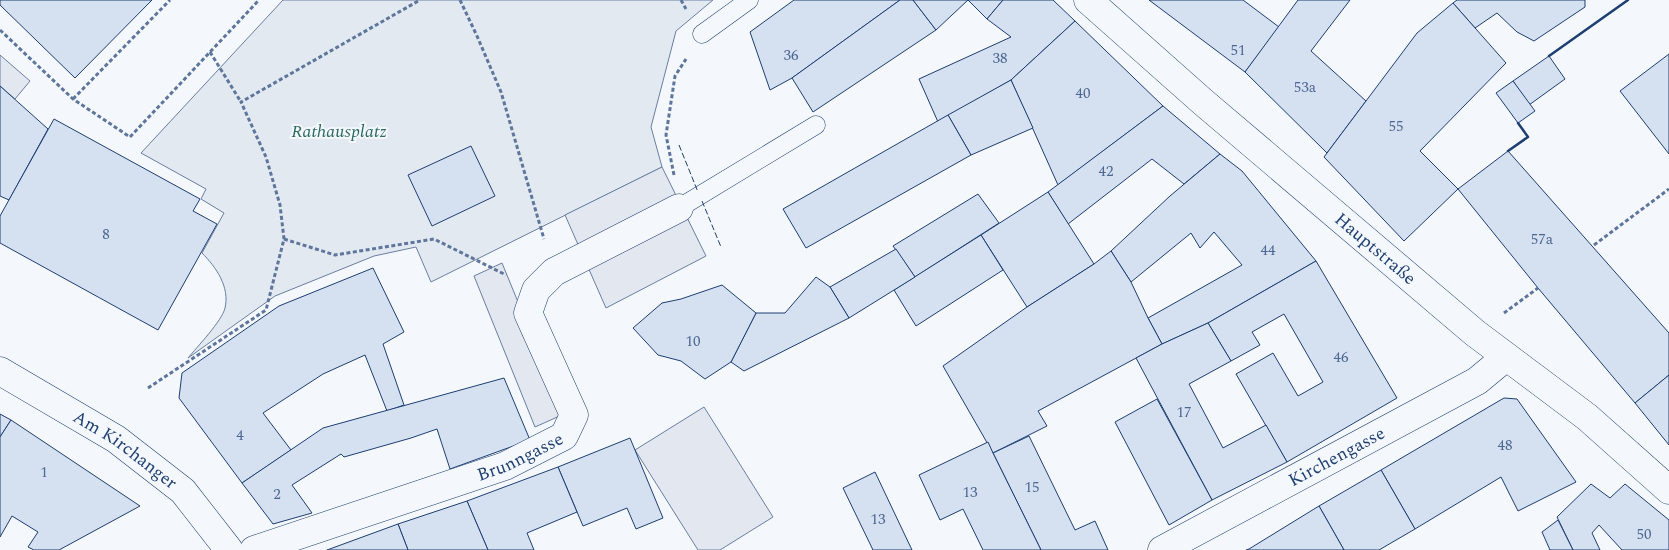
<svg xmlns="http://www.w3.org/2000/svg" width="1669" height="550" font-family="Spectral,serif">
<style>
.green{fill:#e3e9f0;stroke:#687fa3}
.parking{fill:#e3e8f0;stroke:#687fa3}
.building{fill:#d5e0f0;stroke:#1d3f73}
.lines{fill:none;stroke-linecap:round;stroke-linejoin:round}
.service-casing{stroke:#1d3f73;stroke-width:19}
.minor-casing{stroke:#1d3f73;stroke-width:29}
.tertiary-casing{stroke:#1d3f73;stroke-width:29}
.path{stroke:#5e769c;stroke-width:3;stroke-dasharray:4 2.5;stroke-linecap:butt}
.service{stroke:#f4f7fb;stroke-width:18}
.minor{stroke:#f4f7fb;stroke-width:28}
.tertiary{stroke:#f4f7fb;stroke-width:28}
.fence{stroke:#1d3f73;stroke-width:1;stroke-dasharray:6 2.5;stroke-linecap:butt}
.wall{stroke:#1d3f73;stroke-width:2.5}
.labels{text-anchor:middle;stroke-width:4;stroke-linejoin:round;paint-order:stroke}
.number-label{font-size:15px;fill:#4b6792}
.park-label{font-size:18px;font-style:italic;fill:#2c6c60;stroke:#f4f7fb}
.street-label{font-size:18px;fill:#1d3f73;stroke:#f4f7fb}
</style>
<rect width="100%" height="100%" fill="#f4f7fb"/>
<!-- green -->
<path class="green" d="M283,0H713L676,31L651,127L662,167L431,282L416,247L374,256L275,296L188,358C197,347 222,321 225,308C230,287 216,267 202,253L224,213L201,199L206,189L141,153Z"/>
<!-- parking -->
<g class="parking">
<polygon points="0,55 30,81 15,99 0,86"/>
<polygon points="662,167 706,256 606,308 565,215"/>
<polygon points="502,263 564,414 535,427 474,276"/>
<polygon points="704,407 773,517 720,550 698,550 635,450"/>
</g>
<!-- building -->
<g class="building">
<polygon points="0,0 152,0 75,78 0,5"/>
<polygon points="794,0 900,0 792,78 770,90 750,32"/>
<polygon points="900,0 913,0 936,30 813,112 792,78"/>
<polygon points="913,0 1003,0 987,19 968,0 936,30"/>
<polygon points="1003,0 1053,0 1075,21 1011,80 938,122 919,79 1011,37 987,19"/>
<polygon points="1149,0 1243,0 1279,27 1245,72"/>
<polygon points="1298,0 1350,0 1311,51 1366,101 1327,153 1245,72"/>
<polygon points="1457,0 1585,0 1585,7 1534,41 1517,32 1497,13 1475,28 1453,3"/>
<polygon points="1453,3 1506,63 1420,151 1458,189 1404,241 1324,157 1417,33"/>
<polygon points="1075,21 1163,106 1058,185 1011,80"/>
<polygon points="1669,54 1669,154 1620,91"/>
<polygon points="1549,56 1565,79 1529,105 1513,81"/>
<polygon points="1011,80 1033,128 971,155 948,115"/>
<polygon points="1513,81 1535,111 1518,123 1496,93"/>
<polygon points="0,86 48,129 9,200 0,196"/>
<polygon points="1163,106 1220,154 1184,184 1152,159 1068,224 1048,192"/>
<polygon points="948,115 971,155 806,248 783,209"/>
<polygon points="54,119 200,199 193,211 217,224 158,330 0,243 0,216"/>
<polygon points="471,146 495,196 432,226 408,175"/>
<polygon points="1508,151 1669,333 1669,375 1635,403 1538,288 1458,189"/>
<polygon points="1220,154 1242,171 1316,261 1208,323 1162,344 1148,318 1242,265 1214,232 1200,248 1191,233 1131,282 1111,251 1170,196"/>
<polygon points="1048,192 1094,264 1027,307 981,235"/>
<polygon points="978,194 999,223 915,277 893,246"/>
<polygon points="981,235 1003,270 916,326 894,290"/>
<polygon points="896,249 915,277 849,318 830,287"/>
<polygon points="1111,251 1131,282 1148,318 1162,344 1038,411 1047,426 993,453 943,366 1027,307 1094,264"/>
<polygon points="1316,261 1397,398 1287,462 1236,374 1273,353 1298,396 1323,382 1284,314 1252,332 1260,345 1231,361 1208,323"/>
<polygon points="373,268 404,332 383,344 404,405 387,411 365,355 323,374 263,413 291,450 242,483 179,398 182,373 279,306"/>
<polygon points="816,277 830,287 849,318 744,371 731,362 756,313 785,313"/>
<polygon points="722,285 756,313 731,362 705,379 681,361 658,355 633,328 662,303 681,299"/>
<polygon points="1208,323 1231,361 1189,384 1223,448 1266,425 1287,462 1212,500 1136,358 1162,344"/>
<polygon points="1669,375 1669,445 1635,403"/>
<polygon points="504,378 530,440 450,469 437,429 411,438 344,457 341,454 292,485 312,513 273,524 242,483 323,428"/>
<polygon points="1504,398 1517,399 1576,482 1518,511 1501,477 1415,529 1381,470"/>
<polygon points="1157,399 1212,500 1169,525 1115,422"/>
<polygon points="0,414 11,420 0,437"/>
<polygon points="11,420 140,506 59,550 34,550 28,547 38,532 12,516 0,537 0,437"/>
<polygon points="1029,436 1075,530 1095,521 1108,550 1041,550 993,453"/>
<polygon points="630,438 663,518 636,529 627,508 583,526 558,467"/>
<polygon points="988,442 993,453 1041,550 983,550 963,509 940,520 919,475"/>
<polygon points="558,467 577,512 527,533 534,550 488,550 467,501"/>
<polygon points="1381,470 1415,529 1379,550 1344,550 1319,506"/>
<polygon points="875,472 912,550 873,550 843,488"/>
<polygon points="1591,484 1610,498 1625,484 1669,520 1669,550 1622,550 1599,525 1592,533 1600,550 1573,550 1557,517"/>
<polygon points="467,501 488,550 408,550 398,524"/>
<polygon points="1319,506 1344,550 1246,550 1249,549"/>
<polygon points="1558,520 1573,550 1550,550 1542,532"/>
<polygon points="398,524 408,550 327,550"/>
</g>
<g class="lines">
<defs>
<g id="service">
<polyline points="702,34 749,0"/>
<polyline points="679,208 816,125"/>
</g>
<g id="minor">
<path id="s1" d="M0,371L116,439L183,491L229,550"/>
<path id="s2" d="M254,550L505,466L564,436L574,415L528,313L536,290L554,272L679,208"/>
<path id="s3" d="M1162,550L1477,381L1506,357"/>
</g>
<g id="tertiary">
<path id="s4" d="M1088,0L1203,102L1475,333L1587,417L1669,490"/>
</g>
</defs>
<!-- service casing -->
<use href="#service" class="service-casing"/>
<!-- minor casing -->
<use href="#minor" class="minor-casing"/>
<!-- tertiary casing -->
<use href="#tertiary" class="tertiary-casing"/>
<!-- path -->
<g class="path">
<polyline points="460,0 477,36 501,92 544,239"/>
<polyline points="681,0 686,9"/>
<polyline points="0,30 73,99 130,137 259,0"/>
<polyline points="210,52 241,102"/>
<polyline points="73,99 170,0"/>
<polyline points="674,175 666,135 675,76 686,59"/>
<polyline points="284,239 335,255 434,239 506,275"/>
<polyline points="1594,245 1669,189"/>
<polyline points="1504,313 1538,288"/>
<polyline points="148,388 266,310 284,239 280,205 266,157 241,102 420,0"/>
</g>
<!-- service -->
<use href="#service" class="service"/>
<!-- minor -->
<use href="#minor" class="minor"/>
<!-- tertiary -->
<use href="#tertiary" class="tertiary"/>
<!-- fence -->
<g class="fence">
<polyline points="679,145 698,192"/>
<polyline points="702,201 721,247"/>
</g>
<!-- wall -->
<g class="wall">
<polyline points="1549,56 1628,0"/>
<polyline points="1508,151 1528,137 1518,123"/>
</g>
</g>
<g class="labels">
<!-- number labels -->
<g class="number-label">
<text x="1238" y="55">51</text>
<text x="791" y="60">36</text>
<text x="1000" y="63">38</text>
<text x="1305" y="92">53a</text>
<text x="1083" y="98">40</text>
<text x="1396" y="131">55</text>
<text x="1106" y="176">42</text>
<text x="106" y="239">8</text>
<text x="1542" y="244">57a</text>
<text x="1268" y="255">44</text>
<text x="693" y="346">10</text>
<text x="1341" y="362">46</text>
<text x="1184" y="417">17</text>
<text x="240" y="440">4</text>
<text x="1505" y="450">48</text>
<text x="44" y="477">1</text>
<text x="1032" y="492">15</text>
<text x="970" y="497">13</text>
<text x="277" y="499">2</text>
<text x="878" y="524">13</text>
<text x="1644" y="539">50</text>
</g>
<!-- park labels -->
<g class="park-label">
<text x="339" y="137">Rathausplatz</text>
</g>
<!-- street labels -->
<g class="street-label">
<text dy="6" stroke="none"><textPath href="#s4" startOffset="380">Hauptstraße</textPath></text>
<text dy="6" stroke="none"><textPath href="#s1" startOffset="148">Am Kirchanger</textPath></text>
<text dy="6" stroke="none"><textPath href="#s2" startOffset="282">Brunngasse</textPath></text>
<text dy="6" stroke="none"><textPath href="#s3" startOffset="198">Kirchengasse</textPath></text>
</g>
</g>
</svg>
